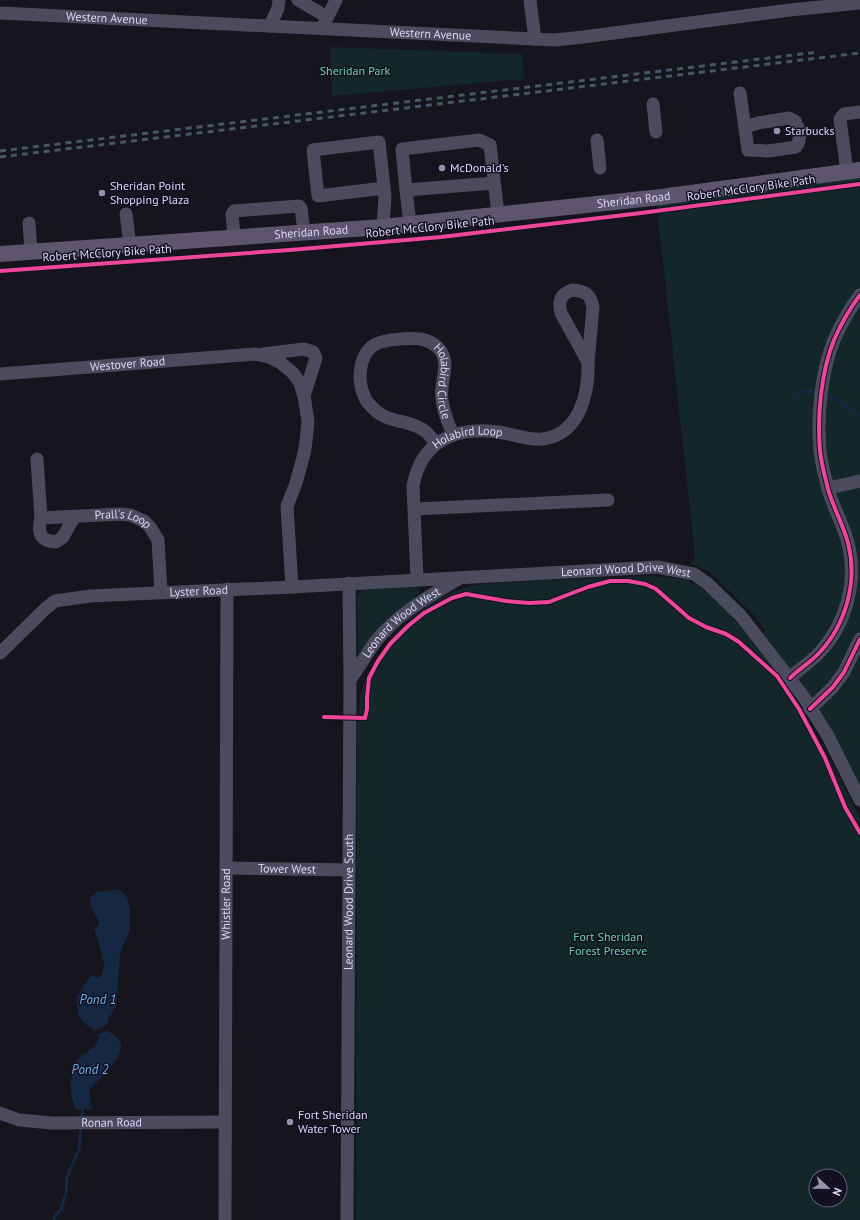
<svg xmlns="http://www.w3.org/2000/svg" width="860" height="1220" font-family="'PT Sans',sans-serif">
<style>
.green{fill:#142728;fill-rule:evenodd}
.water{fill:#162742}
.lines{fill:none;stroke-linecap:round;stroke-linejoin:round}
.stream{stroke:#162742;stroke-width:3}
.minor{stroke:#4c4a5d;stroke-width:13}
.major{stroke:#5d556d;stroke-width:16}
.rail{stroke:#455664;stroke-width:3;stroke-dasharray:6 5;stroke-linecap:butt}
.cycleway-casing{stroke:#131021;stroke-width:6}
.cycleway{stroke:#ed469a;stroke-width:4}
.poi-dot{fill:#9592ad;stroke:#131021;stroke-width:1.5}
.labels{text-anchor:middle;stroke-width:3;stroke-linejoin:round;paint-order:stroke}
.street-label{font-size:12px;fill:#dad6fa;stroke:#131021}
.park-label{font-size:12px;fill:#6bd1b7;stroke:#131021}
.poi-label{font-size:12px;fill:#dad6fa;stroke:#131021;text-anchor:start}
.water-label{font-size:13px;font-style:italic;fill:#71b4ed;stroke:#131021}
</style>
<rect width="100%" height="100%" fill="#16141d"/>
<!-- green -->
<g class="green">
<polygon points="330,47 522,54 524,79 332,96"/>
<polygon points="860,170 860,800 828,736 760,641 765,629 754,615 709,571 691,564 695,556 656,197"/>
<path d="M648,576C664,577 683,577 698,586C720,601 738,624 755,645C798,700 830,757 860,819V1220H356L357,725C359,711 359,697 364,683C365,678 368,674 371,669C390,631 427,598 468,587C476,585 485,584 493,583ZM816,1176H840V1200H816Z"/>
<polygon points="414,586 418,588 420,590 418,594 391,616 360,654 358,653 357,597 359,593 367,588"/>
</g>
<!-- water -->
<g class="water">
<path d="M118,889L127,897L130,910V931L124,943L120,956L116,1007C113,1014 107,1016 108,1024L94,1031L82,1021L78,1015L77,997L86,982L93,975L97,978L101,976L105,962L101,958L102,953L94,929L98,926L99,922L90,904L91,897L96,892Z"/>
<path d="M108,1030C112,1035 119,1038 121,1044C125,1055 97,1082 89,1090L92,1109H75C75,1103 72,1099 71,1093C70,1084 72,1074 73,1064C81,1056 96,1048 99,1038L98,1035Z"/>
</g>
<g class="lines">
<!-- stream -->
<g class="stream">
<polyline points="824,392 860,416"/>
<polyline points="795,400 800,392 811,391 819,391"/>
<polyline points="81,1120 83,1106"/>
<polyline points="54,1220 55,1215 61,1210 66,1193 67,1177 79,1149 81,1126"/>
</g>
<!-- minor -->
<g class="minor">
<polyline points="298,0 327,17"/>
<polyline points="530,0 535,39"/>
<path id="s1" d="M0,13L555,40L583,37L790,10L860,3"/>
<polyline points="324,24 336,0"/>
<polyline points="270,26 278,8 279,0"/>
<path d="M740,93L748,150L768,151L796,147C802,137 800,131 795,121L789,118L758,123L745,127"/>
<polyline points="653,104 656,132"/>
<polyline points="597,140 600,168"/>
<polyline points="847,172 840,119 844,114 860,112"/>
<polyline points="406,190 494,183"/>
<polyline points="126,214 130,245"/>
<polyline points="29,223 31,252"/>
<polyline points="410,224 406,190 402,149 479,140 490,145 498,214"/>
<polyline points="383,227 385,196 379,142 313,150 318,196 384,188"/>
<polyline points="234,237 232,214 234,211 299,206 301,208 304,232"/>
<path d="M572,290C586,291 590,294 593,307L588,362L561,313C558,300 560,295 572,290Z"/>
<polyline points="263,354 304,349 313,352 316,358 304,396"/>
<path id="s2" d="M0,374L255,354L269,357L281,363L293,373L300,383L304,396L308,421L306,442L304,454L296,483L287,506L292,587"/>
<path id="s3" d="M436,444C432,438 428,432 422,429C403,418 386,424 370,405C368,403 366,401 365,398C357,382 358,356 374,345C384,339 414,337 425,340C431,342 436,345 440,350C449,362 443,375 442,388C441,392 442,396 442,400C443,412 449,424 453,435"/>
<path id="s4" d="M37,459L41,518L120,514L130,515L144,521L150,527L158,540L161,592"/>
<polyline points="828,488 860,481"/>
<polyline points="415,509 608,500"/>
<path d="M41,518C37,533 40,541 56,542L63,537L74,517"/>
<path id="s5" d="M417,579L413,486C421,441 456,426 498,432C513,434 529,441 543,439C580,434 589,393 588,362"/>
<path id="s6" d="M0,653L46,608L55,601L90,596L292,587L657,567L694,574L708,584L741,616L803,696L828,736L860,800"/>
<path d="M790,678C799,669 811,662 820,652C846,624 858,581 848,543C843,524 833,507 828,489C825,476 821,463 820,450C817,416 821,372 834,340C840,326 851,307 860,295"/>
<path id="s7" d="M350,680C359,667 367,653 376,641C398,613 430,596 460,578"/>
<polyline points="810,709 833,687 844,672 860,639"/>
<path id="s8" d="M226,868L349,870"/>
<path id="s9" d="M0,1113L19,1120L52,1123L225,1122"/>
<path id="s10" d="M225,1220L227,589"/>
<path id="s11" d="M347,1220L350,680L349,583"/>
</g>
<!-- major -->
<path class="major" id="s12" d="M0,254L383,227L661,197L860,170"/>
<!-- rail -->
<g class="rail">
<polyline points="0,151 818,52"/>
<polyline points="0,157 860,53"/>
</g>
<defs>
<g id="cycleway">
<polyline points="0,271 290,250 441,237 641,213 860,184"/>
<path d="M790,678C799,669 811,662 820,652C846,624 858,581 848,543C843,524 833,507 828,489C825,476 821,463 820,450C817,416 821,372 834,340C840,326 851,307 860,295"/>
<polyline points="810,709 833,687 844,672 860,639"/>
<polyline points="324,717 365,718 367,709 367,698 369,678 378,661 390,644 408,626 424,613 452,598 466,594 506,601 529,603 549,602 588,587 610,581 628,581 645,584 656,589 689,618 706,627 726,634 739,642 777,676 799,709 825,758 845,807 860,833"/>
</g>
</defs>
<!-- cycleway casing -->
<use href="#cycleway" class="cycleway-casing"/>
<!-- cycleway -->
<use href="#cycleway" class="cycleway"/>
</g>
<!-- markers -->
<g class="poi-dot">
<circle cx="777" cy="131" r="4"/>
<circle cx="442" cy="168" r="4"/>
<circle cx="102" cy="193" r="4"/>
<circle cx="290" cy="1122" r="4"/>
</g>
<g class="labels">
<!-- street labels -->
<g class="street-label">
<text dy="4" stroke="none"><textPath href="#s1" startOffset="107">Western Avenue</textPath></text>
<text dy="4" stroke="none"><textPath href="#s1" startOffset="431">Western Avenue</textPath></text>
<text transform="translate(751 188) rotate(-8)" y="4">Robert McClory Bike Path</text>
<text dy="4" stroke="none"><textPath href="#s12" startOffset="636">Sheridan Road</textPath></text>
<text transform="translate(430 227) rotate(-6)" y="4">Robert McClory Bike Path</text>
<text dy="4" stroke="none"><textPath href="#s12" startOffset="312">Sheridan Road</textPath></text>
<text transform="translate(107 253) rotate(-4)" y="4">Robert McClory Bike Path</text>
<text dy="4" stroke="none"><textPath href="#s2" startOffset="128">Westover Road</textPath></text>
<text dy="4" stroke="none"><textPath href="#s3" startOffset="248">Holabird Circle</textPath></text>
<text dy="4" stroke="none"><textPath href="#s5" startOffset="175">Holabird Loop</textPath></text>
<text dy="4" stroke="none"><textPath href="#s4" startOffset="142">Prall's Loop</textPath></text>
<text dy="4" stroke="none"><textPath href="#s6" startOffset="648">Leonard Wood Drive West</textPath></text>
<text dy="4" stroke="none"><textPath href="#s6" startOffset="220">Lyster Road</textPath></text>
<text dy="4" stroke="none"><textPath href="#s7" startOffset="78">Leonard Wood West</textPath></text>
<text dy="4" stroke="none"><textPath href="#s8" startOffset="61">Tower West</textPath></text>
<text dy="4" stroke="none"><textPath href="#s11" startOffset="318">Leonard Wood Drive South</textPath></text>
<text dy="4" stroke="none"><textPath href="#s10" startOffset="316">Whistler Road</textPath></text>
<text dy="4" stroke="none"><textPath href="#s9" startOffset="113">Ronan Road</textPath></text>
</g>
<!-- park labels -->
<g class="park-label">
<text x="355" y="75">Sheridan Park</text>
<text x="608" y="941">Fort Sheridan<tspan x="608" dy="14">Forest Preserve</tspan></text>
</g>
<!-- poi labels -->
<g class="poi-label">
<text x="785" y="135">Starbucks</text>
<text x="450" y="172">McDonald's</text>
<text x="110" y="190">Sheridan Point<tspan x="110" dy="14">Shopping Plaza</tspan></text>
<text x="298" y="1119">Fort Sheridan<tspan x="298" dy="14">Water Tower</tspan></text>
</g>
<!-- water labels -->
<g class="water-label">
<text x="98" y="1004">Pond 1</text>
<text x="90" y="1074">Pond 2</text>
</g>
</g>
<!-- north arrow -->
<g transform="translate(828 1188) rotate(112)"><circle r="19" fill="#131021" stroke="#635f78"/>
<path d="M0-3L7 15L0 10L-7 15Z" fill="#9592ad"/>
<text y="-6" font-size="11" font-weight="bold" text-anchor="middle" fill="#dad6fa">N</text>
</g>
</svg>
